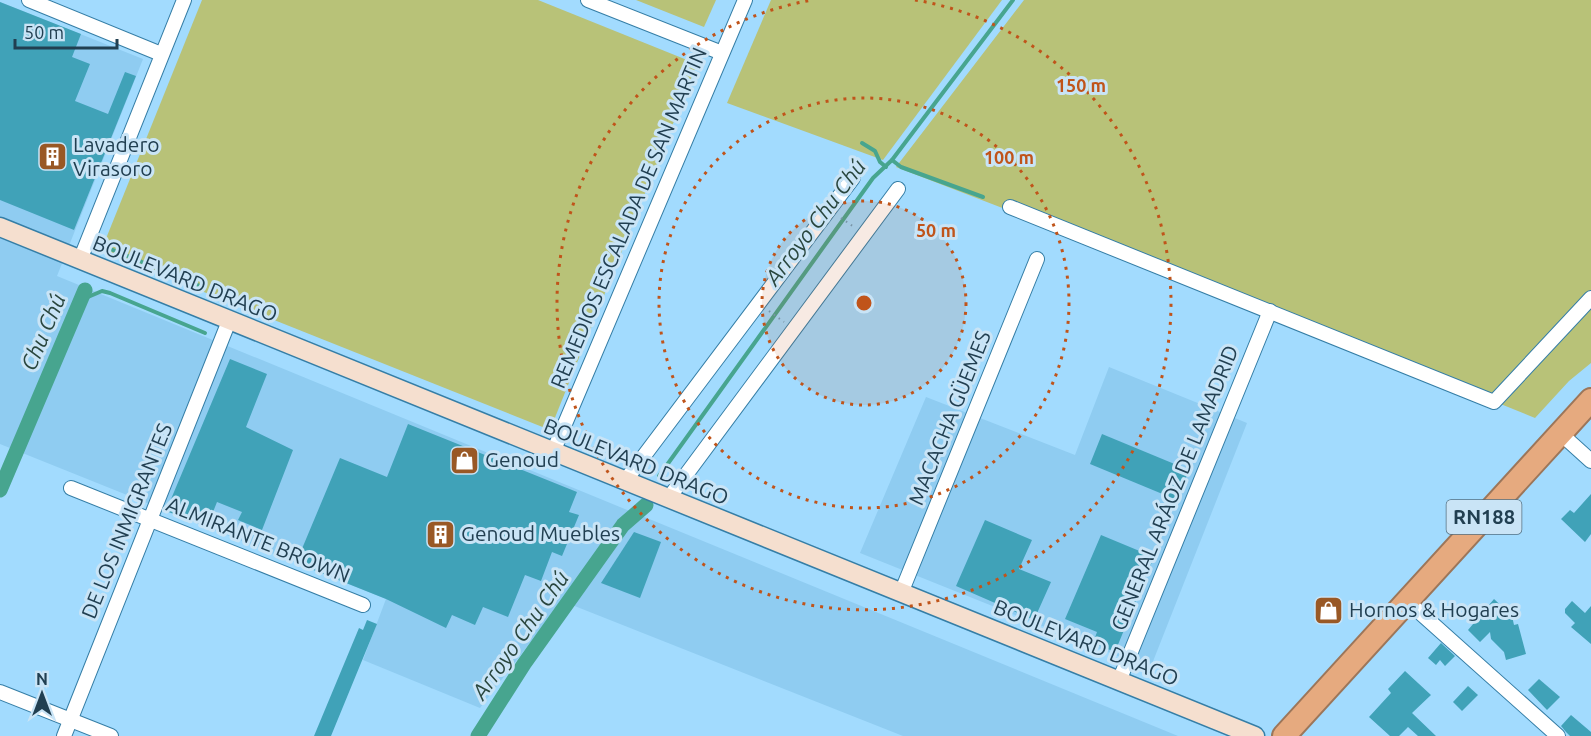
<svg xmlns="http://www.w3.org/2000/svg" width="1591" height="736" font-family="Ubuntu,sans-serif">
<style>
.built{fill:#8fccf1}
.green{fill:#b8c278}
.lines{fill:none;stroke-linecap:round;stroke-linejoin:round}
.stream{stroke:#47a58f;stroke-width:4}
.canal{stroke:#47a58f;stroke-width:15}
.building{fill:#40a2b8}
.minor-casing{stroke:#357ea6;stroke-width:16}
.secondary-casing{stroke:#357ea6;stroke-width:21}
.trunk-casing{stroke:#9c765a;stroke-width:26}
.path{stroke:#709ebb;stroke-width:2;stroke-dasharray:1.5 4.5;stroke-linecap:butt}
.minor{stroke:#fff;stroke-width:14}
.secondary{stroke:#f5dfcf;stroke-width:18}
.trunk{stroke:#e6aa7f;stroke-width:22}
.ring{fill:none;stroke:#c0541a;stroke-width:3;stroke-dasharray:3 6}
.labels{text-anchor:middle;stroke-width:6;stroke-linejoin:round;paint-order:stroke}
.shield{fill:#c9e4f6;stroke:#537082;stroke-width:1.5}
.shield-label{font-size:20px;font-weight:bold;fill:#213f51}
.poi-label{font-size:21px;fill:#213f51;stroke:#c9e4f6;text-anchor:start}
.street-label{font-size:21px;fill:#213f51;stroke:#c9e4f6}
.water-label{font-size:22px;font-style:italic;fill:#29463e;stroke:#c9e4f6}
.centre{fill:#c0541a;stroke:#c9e4f6;stroke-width:3}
.ring-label{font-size:18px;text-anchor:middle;font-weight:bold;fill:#c0541a;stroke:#c9e4f6;stroke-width:6;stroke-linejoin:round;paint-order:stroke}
</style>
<rect width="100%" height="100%" fill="#a2dbfe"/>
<!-- built -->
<g class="built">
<polygon points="0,2 143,59 57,276 1178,736 903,736 562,601 480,708 363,660 386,599 0,444"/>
<polygon points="1109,367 1247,423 1150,669 860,553 926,397 1075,455"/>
</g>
<!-- green -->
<g class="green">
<polygon points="202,0 538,0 697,64 550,430 101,251"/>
<polygon points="636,0 716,0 704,27"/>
<polygon points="771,0 1002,0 883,160 727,103"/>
<polygon points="1024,0 1591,0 1591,363 1569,381 1535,418 1270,311 896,167"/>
</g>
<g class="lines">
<!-- stream -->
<g class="stream">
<polyline points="862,143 875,151 880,162 886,167"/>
<polyline points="892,160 901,167 983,197"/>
<polyline points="108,248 200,286"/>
<polyline points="81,300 102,291 110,293 205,333"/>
<polyline points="659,476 873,178 892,160 1013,0"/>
</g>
<!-- canal -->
<g class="canal">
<polyline points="0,490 85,290"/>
<polyline points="478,736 524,664 623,525 646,505"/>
</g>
</g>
<!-- building -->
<g class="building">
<polygon points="0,2 81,34 72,57 90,64 75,101 108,114 125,72 136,76 74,230 0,200"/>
<polygon points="230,359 267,374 246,427 293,450 262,530 238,520 242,512 217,502 207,527 166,511"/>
<polygon points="408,424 577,492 569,512 579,515 562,556 552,552 541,581 525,575 508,617 483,607 475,625 452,615 446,628 386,599 296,563 340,458 387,477"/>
<polygon points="1102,434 1189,470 1177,500 1090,464"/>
<polygon points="1591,494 1591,534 1585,542 1561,519 1570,510 1574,513"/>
<polygon points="985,520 1032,540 1019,569 1051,582 1034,620 956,586"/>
<polygon points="634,532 661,542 640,598 601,583"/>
<polygon points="1101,535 1154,557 1115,652 1093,643 1097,632 1065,619"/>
<polygon points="1494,599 1512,616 1514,625 1518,624 1526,654 1506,660 1504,652 1491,639 1490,632 1480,642 1468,630"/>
<polygon points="1572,601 1585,613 1591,606 1591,644 1571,627 1575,623 1565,613 1565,609"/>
<polygon points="367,620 377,624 331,736 314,736 359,628 363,630"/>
<polygon points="1441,643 1455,656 1445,666 1440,660 1436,665 1428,658"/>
<polygon points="1405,671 1431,695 1412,713 1436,736 1418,736 1408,727 1399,736 1390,736 1369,717 1391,693 1388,689"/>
<polygon points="1539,679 1560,697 1547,710 1528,690"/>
<polygon points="1468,686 1478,695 1462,711 1453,702"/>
<polygon points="1571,715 1591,732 1591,736 1570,736 1566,732 1561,726"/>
</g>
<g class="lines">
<defs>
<g id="minor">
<polyline points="29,0 161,54"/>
<polyline points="588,0 722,53"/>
<polyline points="1010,207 1494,402 1591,298"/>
<polyline points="80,260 184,0"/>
<polyline points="1560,433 1591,461"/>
<polyline points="553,452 745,0"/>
<polyline points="625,481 853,178"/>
<polyline points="71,488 363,605"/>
<polyline points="668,499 898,189"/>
<polyline points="901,593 1037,259"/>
<polyline points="1407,601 1558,736"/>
<polyline points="1119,681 1270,311"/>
<polyline points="0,692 111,736"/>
<polyline points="64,736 229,321"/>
</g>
<polyline id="secondary" points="0,227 1255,736"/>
<polyline id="trunk" points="1284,736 1591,400"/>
</defs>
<!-- minor casing -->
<use href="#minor" class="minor-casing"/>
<!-- secondary casing -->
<use href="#secondary" class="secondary-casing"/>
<!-- trunk casing -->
<use href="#trunk" class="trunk-casing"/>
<!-- path -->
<g class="path">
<polyline points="841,218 854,227"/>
<polyline points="769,311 784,322"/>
</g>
<!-- minor -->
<use href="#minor" class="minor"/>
<!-- secondary -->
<use href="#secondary" class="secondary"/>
<!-- trunk -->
<use href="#trunk" class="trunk"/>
</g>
<!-- distance rings -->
<circle cx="864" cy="303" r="102" fill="#c0541a" fill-opacity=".12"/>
<g class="ring">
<circle cx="864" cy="303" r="102"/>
<circle cx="864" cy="303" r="205"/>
<path d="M915 0A307 307 0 1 1 813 0"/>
</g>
<!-- icons -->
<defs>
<symbol id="building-square" viewBox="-11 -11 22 22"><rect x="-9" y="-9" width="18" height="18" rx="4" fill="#995825" stroke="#c9e4f6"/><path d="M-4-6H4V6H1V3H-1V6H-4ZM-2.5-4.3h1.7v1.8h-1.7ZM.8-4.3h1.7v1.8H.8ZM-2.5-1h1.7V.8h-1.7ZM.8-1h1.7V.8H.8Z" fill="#fff"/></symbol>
<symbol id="shop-square" viewBox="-11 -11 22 22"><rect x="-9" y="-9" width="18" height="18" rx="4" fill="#995825" stroke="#c9e4f6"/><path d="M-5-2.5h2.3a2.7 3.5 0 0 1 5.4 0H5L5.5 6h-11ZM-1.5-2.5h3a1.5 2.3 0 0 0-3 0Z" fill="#fff"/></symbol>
</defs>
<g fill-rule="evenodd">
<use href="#building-square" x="36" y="140" width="33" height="33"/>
<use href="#shop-square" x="448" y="444" width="33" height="33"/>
<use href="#building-square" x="424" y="518" width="33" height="33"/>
<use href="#shop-square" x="1312" y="594" width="33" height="33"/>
</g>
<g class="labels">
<!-- shield labels -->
<rect class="shield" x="1446.5" y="500" width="75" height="34" rx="4.5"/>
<g class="shield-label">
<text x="1484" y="524">RN188</text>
</g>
<!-- poi labels -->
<g class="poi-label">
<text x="73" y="152">Lavadero<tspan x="73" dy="24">Virasoro</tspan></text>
<text x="485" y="467">Genoud</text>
<text x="461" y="541">Genoud Muebles</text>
<text x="1349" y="617">Hornos &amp; Hogares</text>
</g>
<!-- street labels -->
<g class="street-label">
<text transform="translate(629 218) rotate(-67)" y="7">REMEDIOS ESCALADA DE SAN MARTIN</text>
<text transform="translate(185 279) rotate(22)" y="7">BOULEVARD DRAGO</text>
<text transform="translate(950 418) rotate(-68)" y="7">MACACHA GÜEMES</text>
<text transform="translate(636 462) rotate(22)" y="7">BOULEVARD DRAGO</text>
<text transform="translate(1175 488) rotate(-68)" y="7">GENERAL ARÁOZ DE LAMADRID</text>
<text transform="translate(127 521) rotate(-68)" y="7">DE LOS INMIGRANTES</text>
<text transform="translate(258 540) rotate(22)" y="7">ALMIRANTE BROWN</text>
<text transform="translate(1086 643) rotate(22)" y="7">BOULEVARD DRAGO</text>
</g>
<!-- water labels -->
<g class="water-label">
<text transform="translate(815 222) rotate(-53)" y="8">Arroyo Chu Chú</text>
<text transform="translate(43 332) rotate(-67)" y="8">Chu Chú</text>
<text transform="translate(520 635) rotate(-55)" y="8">Arroyo Chu Chú</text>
</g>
</g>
<circle cx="864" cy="303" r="9" class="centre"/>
<g class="ring-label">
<text x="1081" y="92">150 m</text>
<text x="1009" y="164">100 m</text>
<text x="936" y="237">50 m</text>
</g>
<!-- north arrow -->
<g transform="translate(42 694)" stroke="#c9e4f6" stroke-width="4.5" paint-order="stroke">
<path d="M0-4.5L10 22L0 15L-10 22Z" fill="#213f51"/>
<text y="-9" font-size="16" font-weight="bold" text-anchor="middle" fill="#213f51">N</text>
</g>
<!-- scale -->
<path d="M15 39v9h102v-9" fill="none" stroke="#213f51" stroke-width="3"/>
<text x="24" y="39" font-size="18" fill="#213f51" stroke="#c9e4f6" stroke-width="4.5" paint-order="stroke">50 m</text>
</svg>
